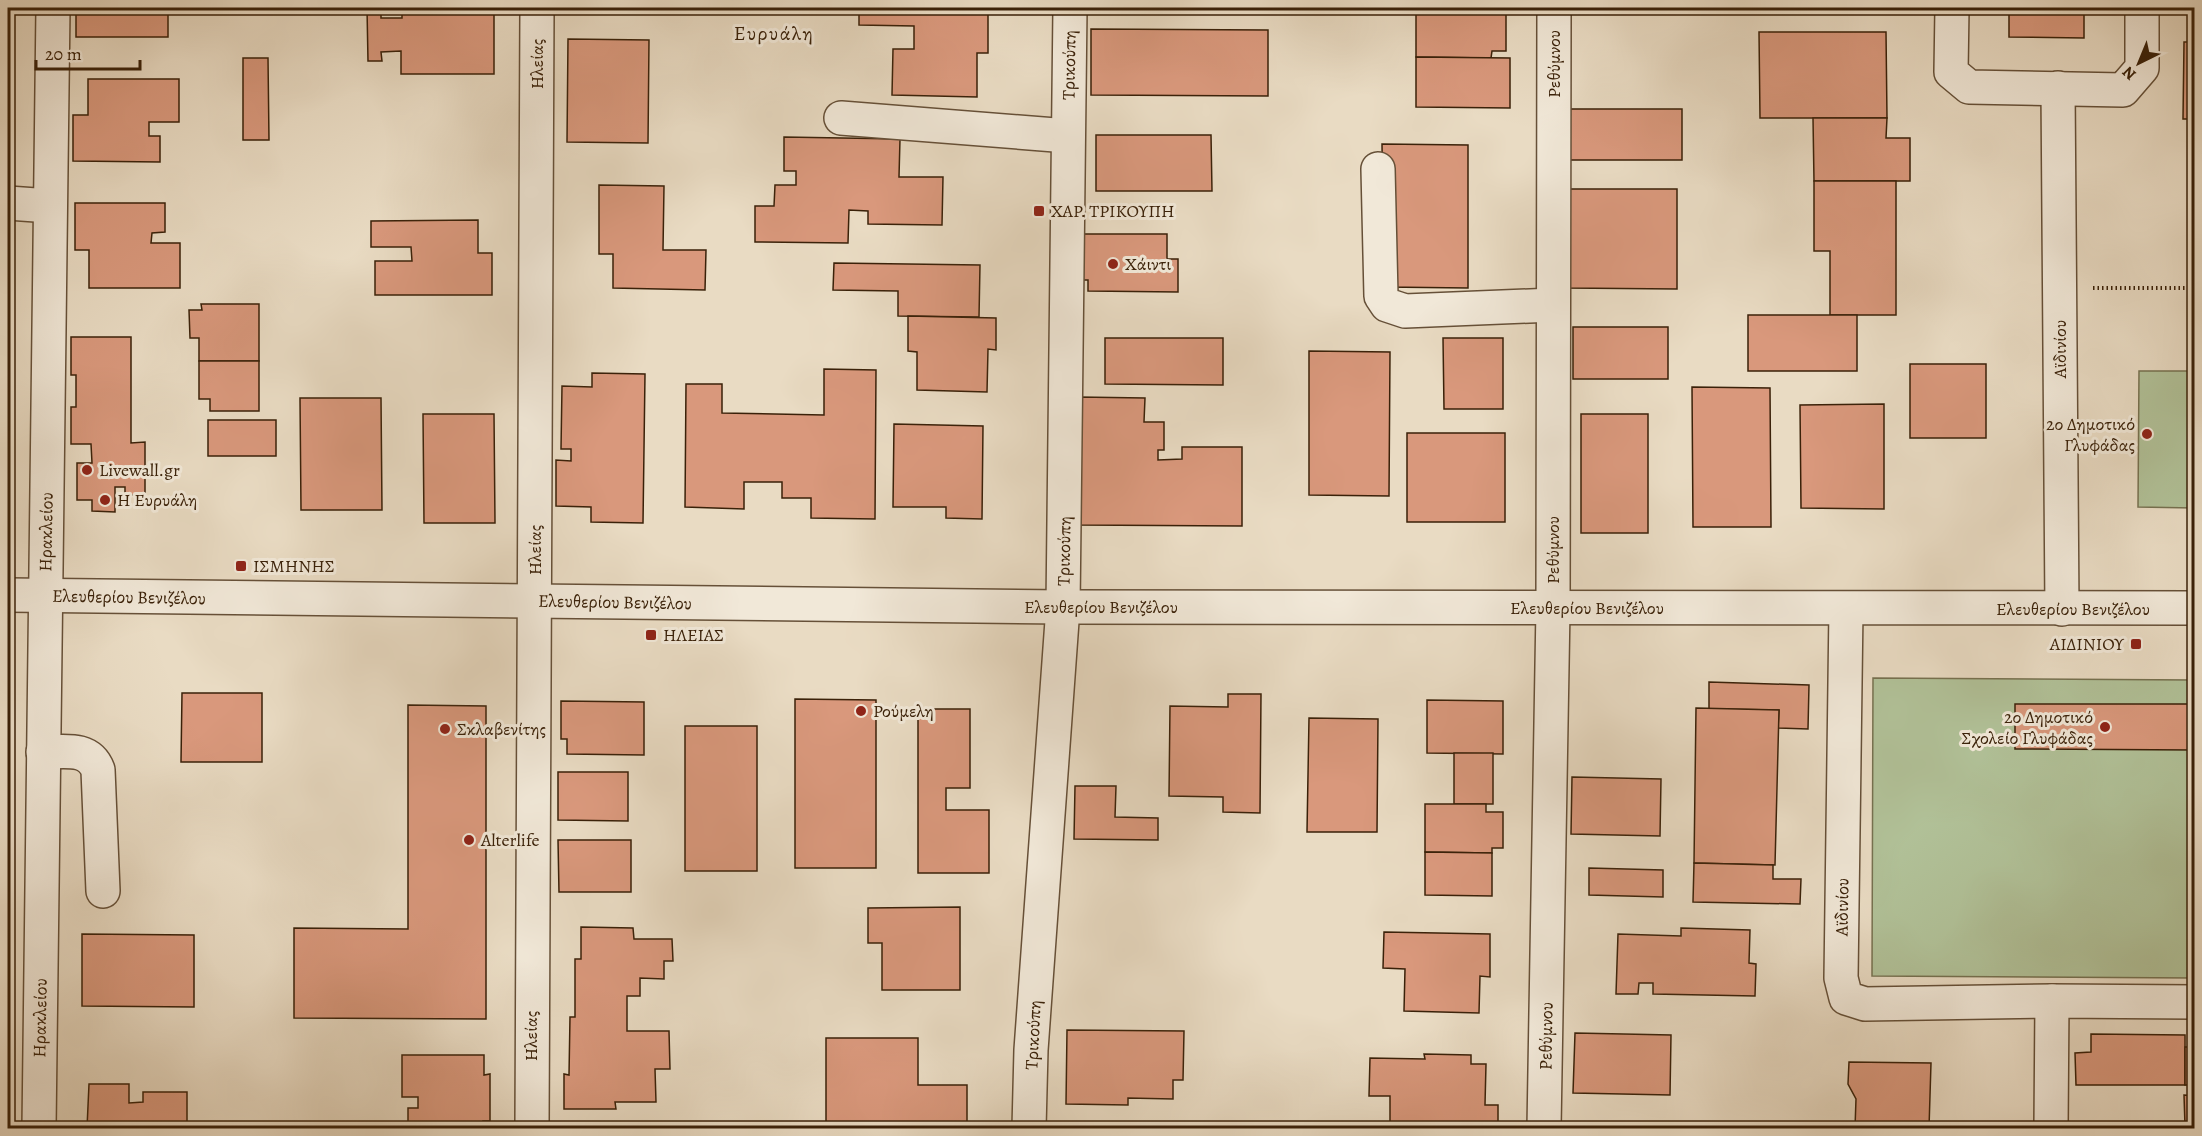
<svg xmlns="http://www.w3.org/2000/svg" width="2202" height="1136" font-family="Alegreya,serif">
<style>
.green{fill:#b1c198;stroke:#767150;stroke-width:1.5}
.building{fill:#d9987c;stroke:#3a2109;stroke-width:1.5}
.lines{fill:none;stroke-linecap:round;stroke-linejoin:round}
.minor-casing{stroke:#665038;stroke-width:36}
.path{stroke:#3a2109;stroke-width:4;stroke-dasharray:1.5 3;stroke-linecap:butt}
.minor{stroke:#f1e8d8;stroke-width:33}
.poi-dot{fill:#8f2418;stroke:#f1e8d8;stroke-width:2}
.labels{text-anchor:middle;stroke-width:6;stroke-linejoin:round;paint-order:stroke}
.street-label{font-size:18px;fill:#3a2109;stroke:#f1e8d8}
.poi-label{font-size:18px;fill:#3a2109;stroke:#f1e8d8;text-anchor:start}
.neighbourhood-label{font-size:20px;letter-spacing:1.5px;fill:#3a2109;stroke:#f1e8d8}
</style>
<rect width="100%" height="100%" fill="#e9dbc3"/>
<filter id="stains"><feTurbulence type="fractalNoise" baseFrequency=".00333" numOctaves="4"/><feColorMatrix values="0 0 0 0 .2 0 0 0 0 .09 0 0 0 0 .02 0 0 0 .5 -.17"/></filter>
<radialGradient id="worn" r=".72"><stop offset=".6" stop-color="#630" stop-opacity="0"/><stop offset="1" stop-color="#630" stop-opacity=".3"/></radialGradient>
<!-- green -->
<g class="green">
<polygon points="2139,371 2194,371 2194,508 2138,507"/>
<polygon points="1873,678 2194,680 2194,978 1872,976"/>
</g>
<!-- building -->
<g class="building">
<rect x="76" y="8" width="92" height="29"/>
<polygon points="367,8 381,8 381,18 402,18 402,8 494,8 494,74 401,74 401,51 381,52 382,61 368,61"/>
<polygon points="859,8 988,8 988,53 977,53 977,97 892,95 893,49 914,49 914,26 859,25"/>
<polygon points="1455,8 1506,8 1506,51 1492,51 1491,58 1416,57 1416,12 1455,12"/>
<polygon points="2009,8 2084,8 2084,38 2009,37"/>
<polygon points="1091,29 1268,30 1268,96 1091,95"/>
<polygon points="1759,32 1886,32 1887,118 1760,118"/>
<polygon points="568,39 649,40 648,143 567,142"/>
<polygon points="2184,42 2194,42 2194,119 2183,119"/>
<polygon points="1416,57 1510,58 1510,108 1416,107"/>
<polygon points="243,58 268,58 269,140 243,140"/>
<polygon points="88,79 179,79 179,122 149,122 149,136 160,136 160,162 73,161 73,115 88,115"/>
<rect x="1563" y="109" width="119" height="51"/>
<polygon points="1813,118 1887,118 1886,138 1910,138 1910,181 1814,181"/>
<polygon points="1096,135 1211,135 1212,191 1096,191"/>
<polygon points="784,137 900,139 899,177 943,177 942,225 868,224 868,211 849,210 848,243 755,242 755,206 774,206 775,185 796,185 796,171 784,171"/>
<polygon points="1382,144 1468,145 1468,288 1384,287"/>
<polygon points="1814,181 1896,181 1896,315 1830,315 1830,251 1814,251"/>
<polygon points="599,185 664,186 663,250 706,250 705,290 613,288 613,254 599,254"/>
<polygon points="1566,189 1677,189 1677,289 1566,288"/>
<polygon points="75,203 165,203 165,232 152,233 151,243 180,243 180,288 89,288 89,250 75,250"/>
<polygon points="478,220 478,253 492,253 492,295 375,295 375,261 412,261 411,247 371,247 371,221"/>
<polygon points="1078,234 1167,234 1167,259 1178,259 1178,292 1088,291 1088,280 1078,280"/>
<polygon points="834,263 980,265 979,317 898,316 898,291 833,290"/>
<polygon points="201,304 259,304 259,361 199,361 199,338 190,338 189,310 202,310"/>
<rect x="1748" y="315" width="109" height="56"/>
<polygon points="908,316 996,318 996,350 988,349 987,392 917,390 917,352 908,351"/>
<rect x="1573" y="327" width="95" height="52"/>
<polygon points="71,337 131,337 131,443 145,442 145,495 125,495 125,487 115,487 115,512 92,511 92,500 77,500 77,463 92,463 91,444 71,444 71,407 76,407 76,375 71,375"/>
<polygon points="1105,338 1223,338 1223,385 1105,384"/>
<polygon points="1443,338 1503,338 1503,409 1444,409"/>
<polygon points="1309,351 1390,352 1389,496 1309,495"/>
<polygon points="199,361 259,361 259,411 210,411 210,399 199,399"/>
<rect x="1910" y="364" width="76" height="74"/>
<polygon points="824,369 876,370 875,519 811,518 811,498 782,498 782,482 744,482 744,509 685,507 686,384 722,384 722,413 824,415"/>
<polygon points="592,373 645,374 643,523 591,522 591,507 556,506 556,460 571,461 571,449 561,449 562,386 592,387"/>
<polygon points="1692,387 1770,388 1771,527 1693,527"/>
<polygon points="1078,397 1145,398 1144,422 1164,422 1164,450 1158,450 1158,460 1182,459 1182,447 1242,447 1242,526 1078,525"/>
<polygon points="300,398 381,398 382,510 301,510"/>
<polygon points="1884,404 1884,509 1801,508 1800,405"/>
<polygon points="423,414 494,414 495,523 424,523"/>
<rect x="1581" y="414" width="67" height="119"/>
<rect x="208" y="420" width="68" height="36"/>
<polygon points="894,424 983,426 982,519 946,518 946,507 893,507"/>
<rect x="1407" y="433" width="98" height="89"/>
<polygon points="1709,682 1809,685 1808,729 1778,728 1779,710 1709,709"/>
<polygon points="182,693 262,693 262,762 181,762"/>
<polygon points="1228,694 1261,694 1260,813 1223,812 1223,797 1169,796 1170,706 1228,707"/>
<polygon points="795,699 876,700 876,868 795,868"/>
<polygon points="1427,700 1503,701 1503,754 1427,753"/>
<polygon points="561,701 644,702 644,755 567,754 567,739 561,739"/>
<polygon points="2015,704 2194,704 2194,750 2015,749"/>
<polygon points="408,705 486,706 486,1019 294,1018 294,928 408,929"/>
<polygon points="1696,708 1779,710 1775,865 1694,863"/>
<polygon points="918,709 970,709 970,788 946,788 946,810 989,810 989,873 918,873"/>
<polygon points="1309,718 1378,719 1377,832 1307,832"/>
<rect x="685" y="726" width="72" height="145"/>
<rect x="1454" y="753" width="39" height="51"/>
<polygon points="558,772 628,772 628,821 558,820"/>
<polygon points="1572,777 1661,779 1660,836 1571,834"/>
<polygon points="1075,786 1116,786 1115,817 1158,818 1158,840 1074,839"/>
<polygon points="1425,804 1486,804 1486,812 1503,812 1503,848 1492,848 1492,853 1425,852"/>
<polygon points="558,840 631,840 631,892 559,892"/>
<polygon points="1425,852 1492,853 1492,896 1425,895"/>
<polygon points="1694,863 1773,865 1773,879 1801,879 1800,904 1693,902"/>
<polygon points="1589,868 1663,870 1663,897 1589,895"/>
<polygon points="960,907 960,990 882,990 882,943 868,943 868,908"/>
<polygon points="581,927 633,928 634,939 672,939 673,961 664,961 664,979 640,978 640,996 627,996 627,1031 669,1031 670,1069 655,1069 656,1102 615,1102 616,1109 564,1109 564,1074 569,1075 570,1017 575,1017 575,959 581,959"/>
<polygon points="1681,928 1750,930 1749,963 1756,964 1755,996 1653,994 1653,983 1639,983 1638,994 1616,994 1618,934 1681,936"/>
<polygon points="1384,932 1490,934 1490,977 1480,976 1479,1013 1404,1011 1405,969 1383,968"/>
<polygon points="82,934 194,935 194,1007 82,1006"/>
<polygon points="1067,1030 1184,1031 1183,1080 1173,1080 1173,1099 1128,1098 1128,1105 1066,1104"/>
<polygon points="1575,1033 1671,1035 1670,1095 1573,1093"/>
<polygon points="2091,1034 2185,1035 2185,1085 2076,1085 2075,1053 2091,1052"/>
<polygon points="826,1038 918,1038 918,1085 967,1085 967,1128 826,1128"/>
<rect x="2185" y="1047" width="9" height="38"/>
<polygon points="1424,1054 1471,1055 1471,1064 1486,1064 1485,1105 1498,1105 1498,1128 1390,1128 1390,1096 1369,1096 1370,1058 1425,1059"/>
<polygon points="402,1055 484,1055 484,1075 490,1074 490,1121 483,1121 483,1128 408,1128 408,1108 418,1108 418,1097 402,1097"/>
<polygon points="1849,1062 1931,1063 1929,1128 1855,1128 1856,1099 1848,1084"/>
<polygon points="89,1084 129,1084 129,1103 143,1102 143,1092 187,1092 187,1128 87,1128"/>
<polygon points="2184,1095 2194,1096 2194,1126 2185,1126"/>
</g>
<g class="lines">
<defs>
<g id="minor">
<polyline points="1952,8 1951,72 1969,87 2123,90 2142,68 2142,8"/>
<polyline points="2058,88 2062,609"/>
<polyline points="841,118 1068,136"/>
<polyline points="1378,169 1381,296 1387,305 1405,311 1553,305"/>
<polyline points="8,203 50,206"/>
<polyline points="8,595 1063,607 2194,608"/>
<polyline points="1846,609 1841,978 1846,998 1865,1004 2052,1001 2194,1002"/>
<path d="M43,752C64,752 89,746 98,770L103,891"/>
<polyline points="39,1128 53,8"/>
<polyline points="532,1128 537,8"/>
<polyline points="1029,1128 1031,1050 1063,607 1070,8"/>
<polyline points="1544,1128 1553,608 1554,8"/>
<polyline points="2051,1128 2052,1001"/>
</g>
</defs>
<!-- minor casing -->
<use href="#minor" class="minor-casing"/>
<!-- path -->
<polyline class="path" points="2093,288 2194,288"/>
<!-- minor -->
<use href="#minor" class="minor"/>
</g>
<!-- markers -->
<g class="poi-dot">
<rect x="1033" y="205" width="12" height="12" rx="3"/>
<circle cx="1113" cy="264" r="6"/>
<circle cx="2147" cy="434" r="6"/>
<circle cx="87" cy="470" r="6"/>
<circle cx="105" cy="500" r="6"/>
<rect x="235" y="560" width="12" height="12" rx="3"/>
<rect x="645" y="629" width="12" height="12" rx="3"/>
<rect x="2130" y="638" width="12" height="12" rx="3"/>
<circle cx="861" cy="711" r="6"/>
<circle cx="2105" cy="727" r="6"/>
<circle cx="445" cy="729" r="6"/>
<circle cx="469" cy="840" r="6"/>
</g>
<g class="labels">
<!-- street labels -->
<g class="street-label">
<text transform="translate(537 64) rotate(-90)" y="6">Ηλείας</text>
<text transform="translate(1554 64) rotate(-90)" y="6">Ρεθύμνου</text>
<text transform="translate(1069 65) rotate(-89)" y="6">Τρικούπη</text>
<text transform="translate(2060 349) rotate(-90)" y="6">Αϊδινίου</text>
<text transform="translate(46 532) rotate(-89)" y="6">Ηρακλείου</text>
<text transform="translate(535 550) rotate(-90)" y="6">Ηλείας</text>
<text transform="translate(1553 550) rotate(-90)" y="6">Ρεθύμνου</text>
<text transform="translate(1064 551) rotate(-89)" y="6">Τρικούπη</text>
<text transform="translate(129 597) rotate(1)" y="6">Ελευθερίου Βενιζέλου</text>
<text transform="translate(615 602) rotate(1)" y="6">Ελευθερίου Βενιζέλου</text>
<text x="1101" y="613">Ελευθερίου Βενιζέλου</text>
<text x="1587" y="614">Ελευθερίου Βενιζέλου</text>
<text x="2073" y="615">Ελευθερίου Βενιζέλου</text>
<text transform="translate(1842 907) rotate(-89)" y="6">Αϊδινίου</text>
<text transform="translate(40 1018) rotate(-89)" y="6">Ηρακλείου</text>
<text transform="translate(1033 1035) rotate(-87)" y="6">Τρικούπη</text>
<text transform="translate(531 1036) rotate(-90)" y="6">Ηλείας</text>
<text transform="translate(1546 1036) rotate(-89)" y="6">Ρεθύμνου</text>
</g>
<!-- poi labels -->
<g class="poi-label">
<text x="1051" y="217">ΧΑΡ. ΤΡΙΚΟΥΠΗ</text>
<text x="1125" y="270">Χάιντι</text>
<text x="2135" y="430" text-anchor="end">2ο Δημοτικό<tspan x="2135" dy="21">Γλυφάδας</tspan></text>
<text x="99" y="476">Livewall.gr</text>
<text x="117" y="506">Η Ευρυάλη</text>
<text x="253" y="572">ΙΣΜΗΝΗΣ</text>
<text x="663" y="641">ΗΛΕΙΑΣ</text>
<text x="2124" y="650" text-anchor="end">ΑΙΔΙΝΙΟΥ</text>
<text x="873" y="717">Ρούμελη</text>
<text x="2093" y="723" text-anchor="end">2ο Δημοτικό<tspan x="2093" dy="21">Σχολείο Γλυφάδας</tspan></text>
<text x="457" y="735">Σκλαβενίτης</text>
<text x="481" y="846">Alterlife</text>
</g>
<!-- neighbourhood labels -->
<g class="neighbourhood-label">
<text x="774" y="40">Ευρυάλη</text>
</g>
</g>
<!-- margin -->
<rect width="2202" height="1136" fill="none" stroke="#e9dbc3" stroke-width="30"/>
<rect x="9" y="9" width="2184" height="1118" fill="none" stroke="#3a2109" stroke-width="3"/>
<rect x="15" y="15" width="2172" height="1106" fill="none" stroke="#3a2109" stroke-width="1.5"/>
<!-- north arrow -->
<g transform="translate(2139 63) rotate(223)" stroke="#f1e8d8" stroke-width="4.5" paint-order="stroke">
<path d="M0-4.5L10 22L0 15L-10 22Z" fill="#3a2109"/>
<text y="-9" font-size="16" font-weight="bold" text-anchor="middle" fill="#3a2109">N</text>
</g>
<!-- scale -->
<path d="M36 60v9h104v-9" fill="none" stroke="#3a2109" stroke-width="3"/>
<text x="45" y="60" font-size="18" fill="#3a2109" stroke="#f1e8d8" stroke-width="4.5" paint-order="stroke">20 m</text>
<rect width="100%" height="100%" filter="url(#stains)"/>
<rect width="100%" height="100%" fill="url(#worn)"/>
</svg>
